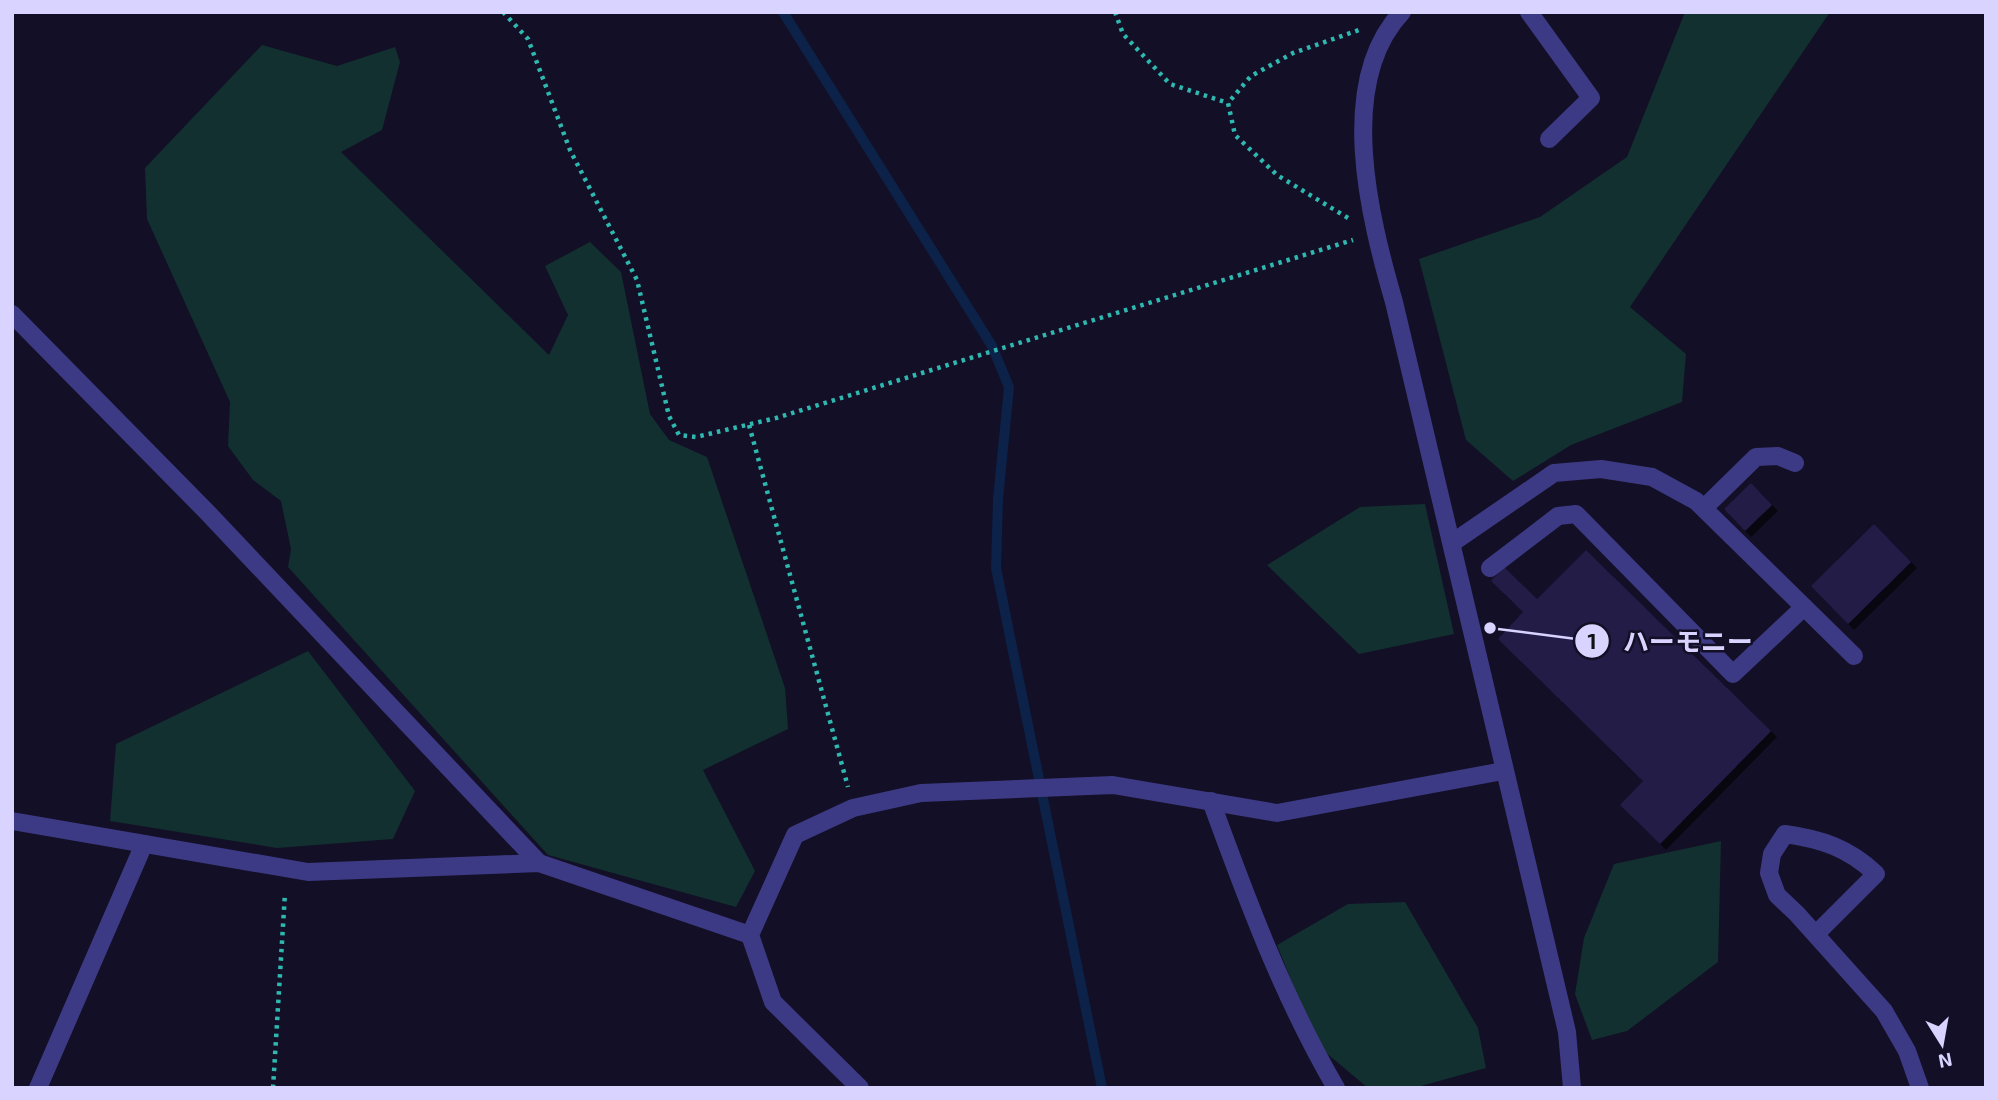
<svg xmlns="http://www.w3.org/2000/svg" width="1998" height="1100" font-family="'Exo 2','Noto Sans JP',sans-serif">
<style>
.green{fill:#12302f}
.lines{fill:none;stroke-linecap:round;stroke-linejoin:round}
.stream{stroke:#0c2248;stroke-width:10}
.building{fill:#241b47;filter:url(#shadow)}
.path{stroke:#2fb8b0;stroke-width:4.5;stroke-dasharray:3.5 5;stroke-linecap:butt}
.minor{stroke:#3d3a85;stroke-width:18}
.leader{fill:none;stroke:#d9d4ff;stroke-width:2.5}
.callout-dot{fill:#d9d4ff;stroke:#130f26;stroke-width:2.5}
.mark-label{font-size:21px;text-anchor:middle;font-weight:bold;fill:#111}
.callout-label{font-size:26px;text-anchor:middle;font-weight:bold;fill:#d9d4ff;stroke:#130f26;stroke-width:5;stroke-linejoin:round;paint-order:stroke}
</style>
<defs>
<filter id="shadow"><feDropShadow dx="6" dy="6" stdDeviation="0" flood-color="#0009"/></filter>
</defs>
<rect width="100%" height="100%" fill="#130f26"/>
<!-- green -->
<g class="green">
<polygon points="1685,12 1830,12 1630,307 1686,354 1682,402 1571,445 1513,481 1466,440 1419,259 1540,217 1627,157"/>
<polygon points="262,45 337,66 395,47 400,62 382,130 341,152 549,355 568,315 545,266 590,242 621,272 650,414 669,440 707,457 785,688 788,729 703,770 755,871 736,907 548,855 288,567 291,549 281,501 253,480 228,446 230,402 147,219 145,168"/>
<polygon points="1425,504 1454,634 1359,654 1267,565 1360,507"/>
<polygon points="308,651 415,791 393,839 277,848 110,821 116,744"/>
<polygon points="1721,841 1718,962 1627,1031 1592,1040 1575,994 1584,938 1614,864"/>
<polygon points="1405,902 1478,1028 1486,1068 1414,1088 1368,1088 1318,1046 1277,945 1348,904"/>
</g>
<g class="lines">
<!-- stream -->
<polyline class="stream" points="783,12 992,346 1009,387 998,499 996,568 1102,1088"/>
</g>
<!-- building -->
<g class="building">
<polygon points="1751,483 1772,505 1745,531 1724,509"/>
<polygon points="1874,524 1911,562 1848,624 1811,586"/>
<polygon points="1586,550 1771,731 1660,844 1620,805 1643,781 1498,639 1523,612 1491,581 1504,567 1537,599"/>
</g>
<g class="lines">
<!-- path -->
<g class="path">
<polyline points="503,12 528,39 570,150 637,280 669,416 679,435 696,437 776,418 1353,240"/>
<polyline points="1115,12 1123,34 1170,84 1228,103"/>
<polyline points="1348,218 1277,175 1235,135 1228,103 1251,76 1293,53 1362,29"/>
<polyline points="749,425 848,787"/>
<polyline points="273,1088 285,893"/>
</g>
<!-- minor -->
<g class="minor">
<path d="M1402,12C1335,83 1370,219 1394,302L1567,1032L1572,1088"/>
<polyline points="1529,12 1591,98 1549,139"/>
<polyline points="12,314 206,511 539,863"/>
<polyline points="1704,508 1756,457 1778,456 1795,463"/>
<polyline points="1452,543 1554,473 1601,469 1652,477 1696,501 1854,656"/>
<polyline points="1490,568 1558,516 1576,514 1733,674 1804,607"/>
<path d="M1211,801C1247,900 1283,997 1336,1088"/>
<polyline points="12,821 308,872 539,863 750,935"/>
<path d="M1816,934L1876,874C1849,848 1821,839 1785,834L1772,854L1769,873L1777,895L1797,914L1884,1011L1907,1051L1920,1088"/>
<polyline points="38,1088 144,844"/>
<polyline points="860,1088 773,1002 750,935 795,835 853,808 921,793 1113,785 1277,813 1503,771"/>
</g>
</g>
<!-- callouts -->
<path class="leader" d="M1490 628L1592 641"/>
<g class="callout-dot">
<circle cx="1490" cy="628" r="7"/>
<circle cx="1592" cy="641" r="18"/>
</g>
<g class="mark-label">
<text x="1592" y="649">1</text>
</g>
<g class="callout-label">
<text x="1688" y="651">ハーモニー</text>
</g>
<!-- border -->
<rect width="1998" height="1100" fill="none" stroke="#d9d4ff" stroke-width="28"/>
<!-- north arrow -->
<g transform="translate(1942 1044) rotate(169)" stroke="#130f26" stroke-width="5" paint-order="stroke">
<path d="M0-5L12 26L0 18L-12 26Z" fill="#d9d4ff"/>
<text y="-10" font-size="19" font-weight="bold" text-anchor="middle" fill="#d9d4ff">N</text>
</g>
</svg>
